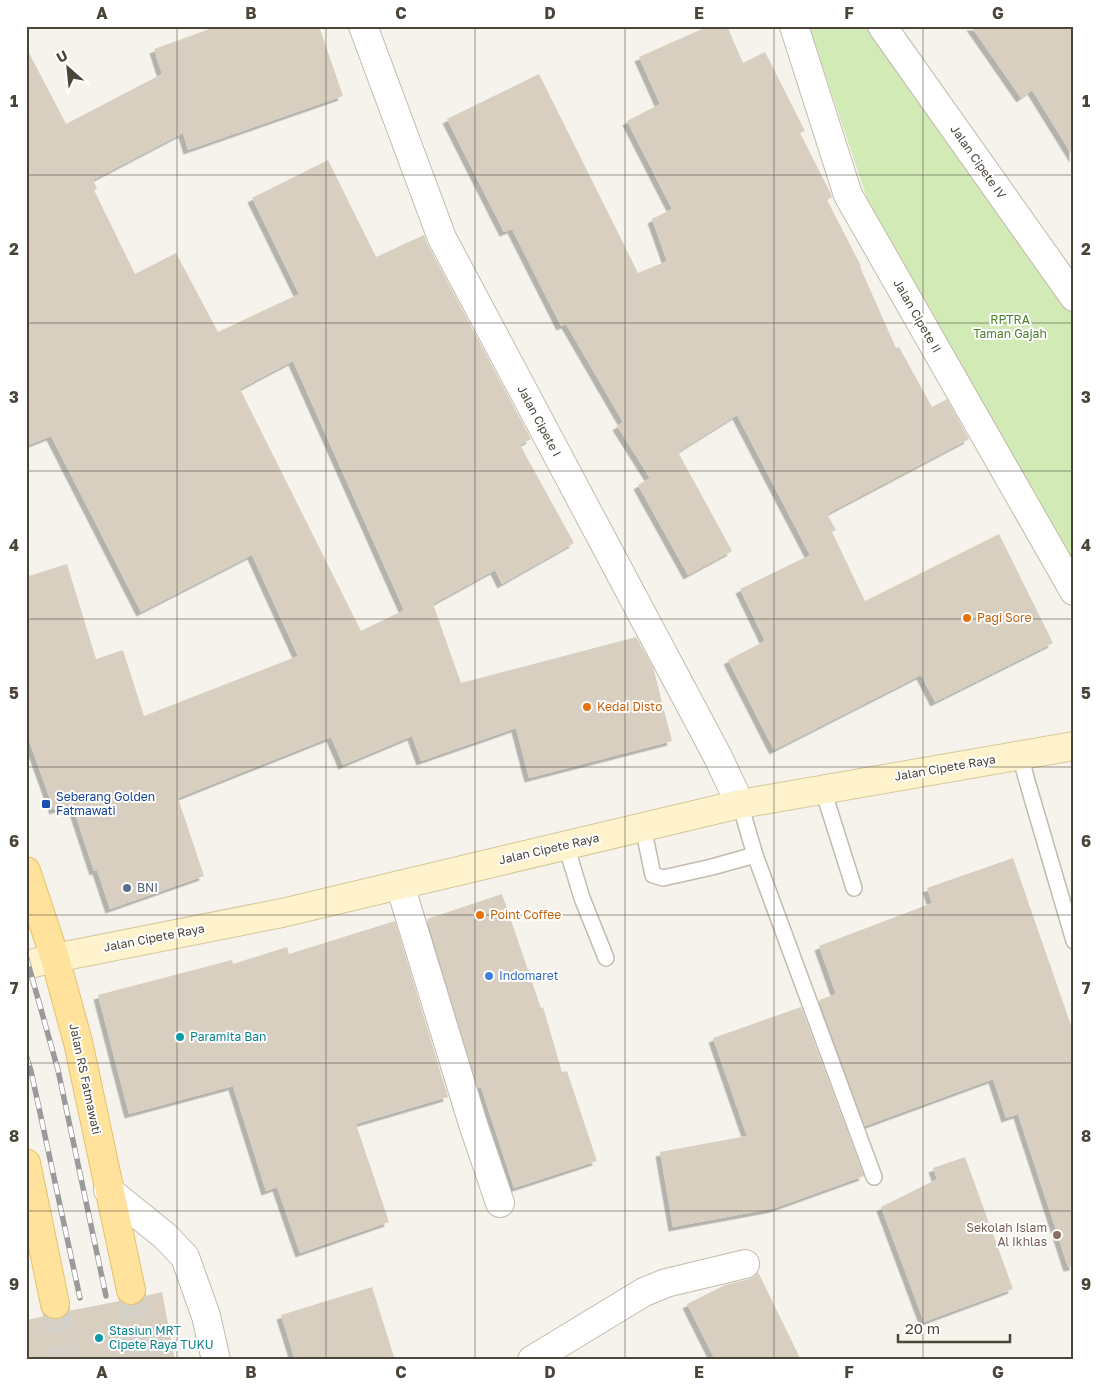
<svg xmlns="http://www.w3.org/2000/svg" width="1100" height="1386" font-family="'Golos Text',sans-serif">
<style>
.green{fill:#d2eab5}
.building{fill:#d8cfc1;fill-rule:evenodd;filter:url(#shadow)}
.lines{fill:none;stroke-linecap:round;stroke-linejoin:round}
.primary-tunnel{stroke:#d4d0c8;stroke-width:28;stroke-dasharray:28 14;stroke-linecap:butt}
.service-casing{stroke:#c2bbae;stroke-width:18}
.minor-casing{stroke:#c2bbae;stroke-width:30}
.tertiary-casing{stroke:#c2bbae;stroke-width:30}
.secondary-casing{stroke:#d6c79b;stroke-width:30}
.primary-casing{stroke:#e6c16a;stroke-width:30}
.service{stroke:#fff;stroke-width:15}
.minor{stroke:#fff;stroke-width:28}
.tertiary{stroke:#fff;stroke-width:28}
.secondary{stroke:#fff3cd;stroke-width:28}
.primary{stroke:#ffe39c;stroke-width:28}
.rail-casing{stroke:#9a9a9a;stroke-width:5.5}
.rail{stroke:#fff;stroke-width:4;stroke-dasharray:11;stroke-linecap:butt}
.grid{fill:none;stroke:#4b4439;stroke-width:1;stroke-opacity:0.55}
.food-dot{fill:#e8710a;stroke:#fff;stroke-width:2}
.transit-dot{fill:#1a4fb4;stroke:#fff;stroke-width:2}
.service-dot{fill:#5c6f8a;stroke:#fff;stroke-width:2}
.shop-dot{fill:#3f7fe0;stroke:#fff;stroke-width:2}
.culture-dot{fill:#0f9aa8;stroke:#fff;stroke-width:2}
.education-dot{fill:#8d6e63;stroke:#fff;stroke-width:2}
.labels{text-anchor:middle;stroke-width:4;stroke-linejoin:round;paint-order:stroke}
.street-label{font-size:12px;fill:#4b4439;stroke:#fff}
.park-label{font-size:12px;fill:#4a7f2a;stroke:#fff}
.food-label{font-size:12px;fill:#c56008;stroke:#fff;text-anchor:start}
.transit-label{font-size:12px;fill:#164399;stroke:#fff;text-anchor:start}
.service-label{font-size:12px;fill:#4e5e75;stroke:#fff;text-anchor:start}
.shop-label{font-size:12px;fill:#366cbe;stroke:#fff;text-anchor:start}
.culture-label{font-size:12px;fill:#0d838f;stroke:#fff;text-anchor:start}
.education-label{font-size:12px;fill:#785e54;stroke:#fff;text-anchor:end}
.neatline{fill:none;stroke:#4b4439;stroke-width:2}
.grid-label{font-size:16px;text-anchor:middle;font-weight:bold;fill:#4b4439}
</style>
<defs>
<filter id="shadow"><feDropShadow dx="-4.5" dy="4.5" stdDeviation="0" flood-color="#0004"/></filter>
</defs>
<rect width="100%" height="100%" fill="#f6f3ec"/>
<!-- green -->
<polygon class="green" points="809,26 869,26 1074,309 1074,562 870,207"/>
<!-- building -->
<g class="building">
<path d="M218,26H319L343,96L188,150L183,133L93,180L97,189L94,190L135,274L176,253L218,332L299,294L252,198L328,160L376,257L424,235L428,245L531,439L520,445L574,543L502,584L495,570L433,604L461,683L636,637L653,667L672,741L529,778L516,728L421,761L412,736L343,765L331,737L178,798L204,876L110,909L97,870L94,871L72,804L54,810L26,732V577L67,564L96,659L123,650L144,716L298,656L252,555L141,612L51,436L26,446V47L66,124L162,74L154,49ZM293,361L404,610L361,631L240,389Z"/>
<polygon points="709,26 727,26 743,63 765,52 805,131 800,133 831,194 832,197 827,200 861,266 860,267 896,348 899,347 932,407 947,399 969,439 827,514 836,530 832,532 865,601 999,534 1053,643 935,702 921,675 774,750 728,660 765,641 740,589 810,555 737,415 678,452 732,551 688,575 638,485 650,478 617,426 623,422 566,324 561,326 512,229 504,232 447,119 539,74 638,273 667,261 652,219 672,209 627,121 660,104 639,57"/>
<polygon points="971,26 1074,26 1074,158 1032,90 1021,98"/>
<polygon points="1013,858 1074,1034 1074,1266 1068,1267 1018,1114 1006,1118 993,1079 865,1126 819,1000 836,994 819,946 932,903 927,888"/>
<polygon points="502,894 541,1008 543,1007 562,1072 567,1071 597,1161 514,1188 481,1087 478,1088 427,919"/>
<polygon points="395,921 448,1097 356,1124 389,1222 300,1253 277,1187 266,1191 233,1086 129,1114 98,995 232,960 233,964 287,947 289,954"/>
<polygon points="801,1007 864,1176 775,1208 673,1227 660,1152 747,1136 713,1038"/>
<polygon points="965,1157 1013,1289 924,1322 881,1207 937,1179 933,1168"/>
<polygon points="758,1272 801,1360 715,1360 687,1304 725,1285 749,1279 755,1276"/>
<polygon points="372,1287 395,1360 295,1360 281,1315"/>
<polygon points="162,1292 175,1360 26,1360 26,1320 46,1316 51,1319 59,1319 65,1316 68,1311 120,1301 127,1305 134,1305 141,1302 145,1296"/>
</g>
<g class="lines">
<!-- primary-tunnel -->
<g class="primary-tunnel">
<polyline points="131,1290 144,1360"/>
<polyline points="55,1304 65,1360"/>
</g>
<defs>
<g id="service">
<polyline points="1020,755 1027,781 1074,941"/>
<polyline points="823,790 854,888"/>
<polyline points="740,804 755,855 874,1177"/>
<polyline points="643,827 653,875 663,878 712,867 755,855"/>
<polyline points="566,845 582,898 606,958"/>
</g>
<g id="minor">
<polyline points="363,26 442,238 718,757 740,804"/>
<polyline points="794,26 848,195 1074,591"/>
<polyline points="882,26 1074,297"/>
<polyline points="400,885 473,1124 500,1203"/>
<polyline points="532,1360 644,1292 666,1283 745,1264"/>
</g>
<polyline id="tertiary" points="108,1190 165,1236 185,1257 206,1316 216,1360"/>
<polyline id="secondary" points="26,965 55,958 282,913 740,804 1074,746"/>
<g id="primary">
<polyline points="26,871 55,958 78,1042 131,1290"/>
<polyline points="26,1163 55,1304"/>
</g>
</defs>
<!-- service casing -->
<use href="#service" class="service-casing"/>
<!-- minor casing -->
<use href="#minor" class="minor-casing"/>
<!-- tertiary casing -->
<use href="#tertiary" class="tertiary-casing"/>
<!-- secondary casing -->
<use href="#secondary" class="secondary-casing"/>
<!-- primary casing -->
<use href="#primary" class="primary-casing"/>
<!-- service -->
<use href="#service" class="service"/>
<!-- minor -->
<use href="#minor" class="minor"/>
<!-- tertiary -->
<use href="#tertiary" class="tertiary"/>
<!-- secondary -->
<use href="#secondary" class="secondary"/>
<!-- primary -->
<use href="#primary" class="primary"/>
<defs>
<g id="rail">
<polyline points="26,956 58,1070 106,1296"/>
<polyline points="26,1055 31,1071 80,1298"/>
</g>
</defs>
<!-- rail casing -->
<use href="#rail" class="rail-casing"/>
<!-- rail -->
<use href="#rail" class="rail"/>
</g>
<!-- grid -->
<path class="grid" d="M177,26V1360M326,26V1360M475,26V1360M625,26V1360M774,26V1360M923,26V1360M26,175H1074M26,323H1074M26,471H1074M26,619H1074M26,767H1074M26,915H1074M26,1063H1074M26,1211H1074"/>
<!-- markers -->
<g class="food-dot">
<circle cx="967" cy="618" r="5"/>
<circle cx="587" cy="707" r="5"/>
<circle cx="480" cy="915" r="5"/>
</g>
<rect class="transit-dot" x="41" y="799" width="10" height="10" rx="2.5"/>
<circle class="service-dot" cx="127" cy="888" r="5"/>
<circle class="shop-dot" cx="489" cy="976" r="5"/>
<g class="culture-dot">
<circle cx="180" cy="1037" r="5"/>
<circle cx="99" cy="1338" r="5"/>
</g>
<circle class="education-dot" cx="1057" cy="1235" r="5"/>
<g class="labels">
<!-- street labels -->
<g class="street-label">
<text transform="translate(978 162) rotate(55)" y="4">Jalan Cipete IV</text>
<text transform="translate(917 316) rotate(60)" y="4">Jalan Cipete II</text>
<text transform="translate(539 421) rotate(62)" y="4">Jalan Cipete I</text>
<text transform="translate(945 768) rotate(-10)" y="4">Jalan Cipete Raya</text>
<text transform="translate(549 849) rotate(-13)" y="4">Jalan Cipete Raya</text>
<text transform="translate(154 938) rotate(-11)" y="4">Jalan Cipete Raya</text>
<text transform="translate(85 1079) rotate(78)" y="4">Jalan RS Fatmawati</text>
</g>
<!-- park labels -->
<g class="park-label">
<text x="1010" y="324">RPTRA<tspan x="1010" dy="14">Taman Gajah</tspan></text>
</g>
<!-- food labels -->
<g class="food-label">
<text x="977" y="622">Pagi Sore</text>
<text x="597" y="711">Kedai Disto</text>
<text x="490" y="919">Point Coffee</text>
</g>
<!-- transit labels -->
<g class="transit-label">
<text x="56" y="801">Seberang Golden<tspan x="56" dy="14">Fatmawati</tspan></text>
</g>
<!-- service labels -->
<g class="service-label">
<text x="137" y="892">BNI</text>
</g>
<!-- shop labels -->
<g class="shop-label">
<text x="499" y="980">Indomaret</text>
</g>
<!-- culture labels -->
<g class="culture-label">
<text x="190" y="1041">Paramita Ban</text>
<text x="109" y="1335">Stasiun MRT<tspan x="109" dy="14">Cipete Raya TUKU</tspan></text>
</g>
<!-- education labels -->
<g class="education-label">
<text x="1047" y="1232">Sekolah Islam<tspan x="1047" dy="14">Al Ikhlas</tspan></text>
</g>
</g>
<!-- border -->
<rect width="1100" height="1386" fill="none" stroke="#ffffff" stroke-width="55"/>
<!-- north arrow -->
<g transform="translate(68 68) rotate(333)" stroke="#ffffff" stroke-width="4" paint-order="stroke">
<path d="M0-4L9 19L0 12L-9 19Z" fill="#4b4439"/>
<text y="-8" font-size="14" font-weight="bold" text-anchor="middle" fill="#4b4439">U</text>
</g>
<!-- scale -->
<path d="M898 1334v8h112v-8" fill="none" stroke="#4b4439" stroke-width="2.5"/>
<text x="905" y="1334" font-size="15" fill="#4b4439" stroke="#ffffff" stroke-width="4" paint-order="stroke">20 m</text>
<rect x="28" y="28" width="1044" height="1330" class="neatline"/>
<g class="grid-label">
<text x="102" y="19">A</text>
<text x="251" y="19">B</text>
<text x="401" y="19">C</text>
<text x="550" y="19">D</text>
<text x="699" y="19">E</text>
<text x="849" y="19">F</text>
<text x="998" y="19">G</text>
<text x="14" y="107">1</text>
<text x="1086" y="107">1</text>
<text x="14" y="255">2</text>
<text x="1086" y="255">2</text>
<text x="14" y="403">3</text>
<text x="1086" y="403">3</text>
<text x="14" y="551">4</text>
<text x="1086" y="551">4</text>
<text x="14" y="699">5</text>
<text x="1086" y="699">5</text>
<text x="14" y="847">6</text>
<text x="1086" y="847">6</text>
<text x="14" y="994">7</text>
<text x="1086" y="994">7</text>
<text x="14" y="1142">8</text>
<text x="1086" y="1142">8</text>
<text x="14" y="1290">9</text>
<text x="1086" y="1290">9</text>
<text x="102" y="1378">A</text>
<text x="251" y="1378">B</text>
<text x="401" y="1378">C</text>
<text x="550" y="1378">D</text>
<text x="699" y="1378">E</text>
<text x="849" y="1378">F</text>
<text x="998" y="1378">G</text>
</g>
</svg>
